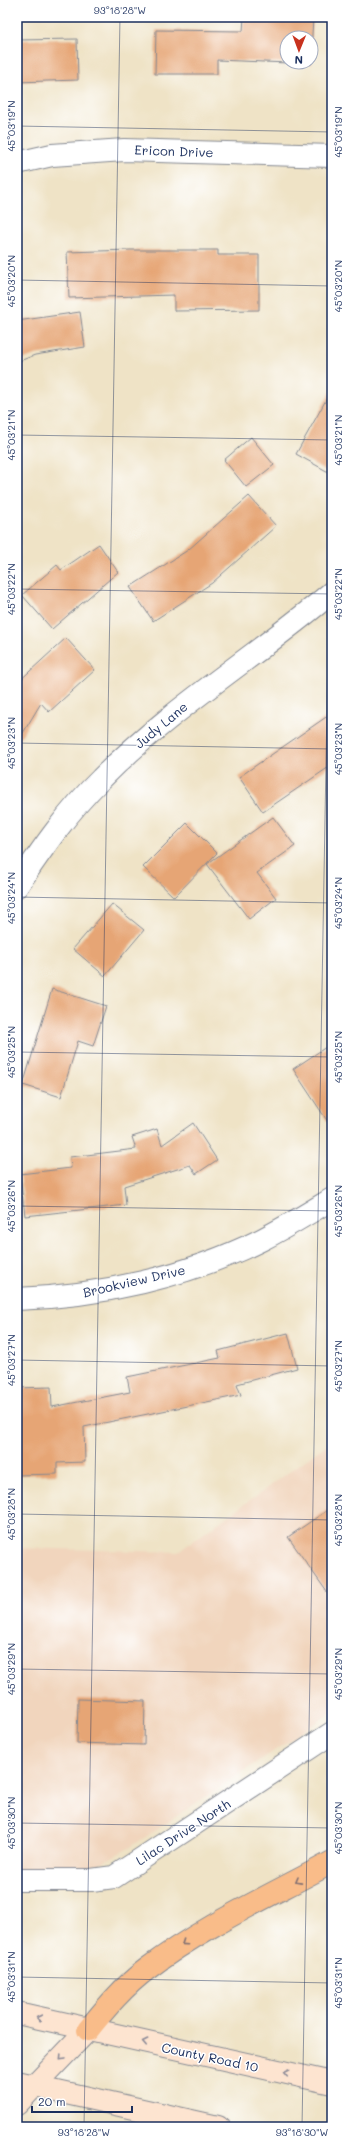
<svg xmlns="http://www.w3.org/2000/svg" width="349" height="2144" font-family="Mali,sans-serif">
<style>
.built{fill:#f1d5bd}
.building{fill:#e6a575}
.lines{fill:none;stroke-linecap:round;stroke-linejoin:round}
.street-casing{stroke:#858992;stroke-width:24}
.secondary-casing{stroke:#858992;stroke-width:24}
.highway-casing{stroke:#858992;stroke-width:24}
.street{stroke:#fff;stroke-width:22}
.secondary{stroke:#fde4d0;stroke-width:22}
.highway{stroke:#f9bc89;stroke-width:22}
.oneway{stroke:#7f6e71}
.oneway2{stroke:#8c8a97}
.ticks{fill:none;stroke:#1b2f5e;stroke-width:1;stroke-opacity:0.45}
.labels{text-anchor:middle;stroke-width:3;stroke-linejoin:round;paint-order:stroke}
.street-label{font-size:13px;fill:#1b2f5e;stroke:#fff}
.neatline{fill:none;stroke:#1b2f5e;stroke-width:1.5}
.ticks-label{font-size:10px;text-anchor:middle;fill:#1b2f5e}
</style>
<rect width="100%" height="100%" fill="#fff"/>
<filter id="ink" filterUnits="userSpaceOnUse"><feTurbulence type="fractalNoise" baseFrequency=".025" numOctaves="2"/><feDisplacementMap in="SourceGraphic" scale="8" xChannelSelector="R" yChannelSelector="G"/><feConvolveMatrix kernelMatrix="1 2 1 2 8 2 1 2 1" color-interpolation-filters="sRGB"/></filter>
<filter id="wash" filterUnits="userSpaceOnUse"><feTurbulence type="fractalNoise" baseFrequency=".012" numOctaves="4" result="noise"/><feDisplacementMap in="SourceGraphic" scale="16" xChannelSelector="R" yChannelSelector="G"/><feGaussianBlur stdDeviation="0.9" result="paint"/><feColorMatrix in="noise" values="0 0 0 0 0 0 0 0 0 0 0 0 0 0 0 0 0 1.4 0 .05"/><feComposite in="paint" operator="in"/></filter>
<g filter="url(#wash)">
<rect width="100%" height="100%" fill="#efe3c6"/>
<!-- built -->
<polygon class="built" points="332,1441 332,1712 129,1848 99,1864 70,1873 17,1870 17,1548 178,1552"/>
<g id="blocks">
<!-- building -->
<g class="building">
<polygon points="244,17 313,17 311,53 311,38 287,38 287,62 311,62 311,64 217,60 217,74 155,74 156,30 243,31"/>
<polygon points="77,39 78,80 17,82 17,40"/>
<polygon points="130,250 218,250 218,255 259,255 259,310 174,311 174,295 69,298 67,252"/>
<polygon points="80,312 85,347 35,355 17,362 17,321"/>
<polygon points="332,389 332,474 296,454"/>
<polygon points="251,437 274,465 246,487 224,460"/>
<polygon points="249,496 276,526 212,583 153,621 130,587 188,550"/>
<polygon points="99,544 118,572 52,629 22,595 57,565 61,570"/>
<polygon points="66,638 95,670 49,712 41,703 17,743 17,683"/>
<polygon points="332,713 332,765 263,812 239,777"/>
<polygon points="273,817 295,846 257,873 276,898 249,919 207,864"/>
<polygon points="187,823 217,853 174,897 143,867"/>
<polygon points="112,904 144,930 105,976 73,949"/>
<polygon points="52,989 106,1006 93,1046 78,1041 61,1097 23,1085"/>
<polygon points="332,1043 332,1128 293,1069"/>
<polygon points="193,1123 217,1160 196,1174 190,1165 124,1186 126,1205 25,1216 20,1174 71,1168 70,1157 136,1149 132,1137 157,1129 162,1145"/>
<polygon points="288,1333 297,1368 237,1384 241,1395 84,1427 85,1462 57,1463 57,1474 18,1475 17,1388 51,1387 52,1407 130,1392 127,1377 220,1358 218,1351"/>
<polygon points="332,1507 332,1599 288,1537"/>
<polygon points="78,1699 145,1701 144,1745 77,1743"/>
</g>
</g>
</g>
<g filter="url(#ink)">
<use href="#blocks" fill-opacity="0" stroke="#858992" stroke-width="1"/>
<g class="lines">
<defs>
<g id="street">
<polyline points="17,163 52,155 124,150 332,156"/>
<path d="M17,886C42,849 68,811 101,779C171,708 257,656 332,592"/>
<path d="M17,1299C100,1296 186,1277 261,1240C285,1228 309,1213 332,1199"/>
<polyline points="17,1880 91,1880 114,1877 332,1733"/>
</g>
<g id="secondary">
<polyline points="17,2013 332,2083"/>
<polyline points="17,2082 218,2127"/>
<polyline points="17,2104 88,2030"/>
</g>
<path id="highway" d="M88,2030C106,2008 124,1986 147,1969C203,1926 270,1896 332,1862"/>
</defs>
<!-- street casing -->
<use href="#street" class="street-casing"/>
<!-- secondary casing -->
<use href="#secondary" class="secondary-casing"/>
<!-- highway casing -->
<use href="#highway" class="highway-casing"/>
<!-- street -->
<use href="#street" class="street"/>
<!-- secondary -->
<use href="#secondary" class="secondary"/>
<!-- highway -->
<use href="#highway" class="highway"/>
</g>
<!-- one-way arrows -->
<defs><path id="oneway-chevron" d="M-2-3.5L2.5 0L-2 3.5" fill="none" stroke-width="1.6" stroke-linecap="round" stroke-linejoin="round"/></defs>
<g class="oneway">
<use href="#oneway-chevron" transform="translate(298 1881) rotate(151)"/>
<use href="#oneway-chevron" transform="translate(184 1943) rotate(146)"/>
</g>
<g class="oneway2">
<use href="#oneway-chevron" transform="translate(39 2018) rotate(-167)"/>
<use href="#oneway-chevron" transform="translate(145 2042) rotate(-168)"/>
<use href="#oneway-chevron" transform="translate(62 2058) rotate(133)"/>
<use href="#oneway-chevron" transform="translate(286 2073) rotate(-168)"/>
</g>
</g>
<!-- ticks -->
<path class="ticks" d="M17,126L332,132M17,280L332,286M17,435L332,440M17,589L332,594M17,743L332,749M17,897L332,903M17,1052L332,1057M17,1206L332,1211M17,1360L332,1366M17,1514L332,1520M17,1669L332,1674M17,1823L332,1828M17,1977L332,1983M84,2127L120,17M302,2127L332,421"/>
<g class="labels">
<!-- street labels -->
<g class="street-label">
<text transform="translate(174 151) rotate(2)" y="5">Ericon Drive</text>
<text transform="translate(161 725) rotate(-40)" y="5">Judy Lane</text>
<text transform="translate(134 1281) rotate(-13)" y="5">Brookview Drive</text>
<text transform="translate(183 1832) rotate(-33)" y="5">Lilac Drive North</text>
<text transform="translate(210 2057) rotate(12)" y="5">County Road 10</text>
</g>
</g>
<!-- margin -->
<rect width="349" height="2144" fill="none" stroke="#fff" stroke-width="44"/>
<!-- north arrow -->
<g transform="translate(299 50) rotate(181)"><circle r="19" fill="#ffffff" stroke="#a4acbf"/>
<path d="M0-3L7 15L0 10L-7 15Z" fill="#c8321e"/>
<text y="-6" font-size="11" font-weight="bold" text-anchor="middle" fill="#1b2f5e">N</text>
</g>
<!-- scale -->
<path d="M32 2106v6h100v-6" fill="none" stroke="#1b2f5e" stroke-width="2"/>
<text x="38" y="2106" font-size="12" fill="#1b2f5e" stroke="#ffffff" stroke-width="3" paint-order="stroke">20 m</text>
<rect x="22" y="22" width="305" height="2100" class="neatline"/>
<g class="ticks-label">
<text x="120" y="14">93°18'28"W</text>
<text transform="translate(11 126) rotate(-90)" y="4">45°03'19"N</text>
<text transform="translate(338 132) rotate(-90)" y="4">45°03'19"N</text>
<text transform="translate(11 281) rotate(-90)" y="4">45°03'20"N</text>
<text transform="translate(338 286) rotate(-90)" y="4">45°03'20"N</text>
<text transform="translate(11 435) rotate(-90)" y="4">45°03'21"N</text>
<text transform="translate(338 440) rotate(-90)" y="4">45°03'21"N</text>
<text transform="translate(11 589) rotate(-90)" y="4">45°03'22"N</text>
<text transform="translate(338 594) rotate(-90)" y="4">45°03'22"N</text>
<text transform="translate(11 743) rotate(-90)" y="4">45°03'23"N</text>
<text transform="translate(338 749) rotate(-90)" y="4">45°03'23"N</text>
<text transform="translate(11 898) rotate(-90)" y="4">45°03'24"N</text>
<text transform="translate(338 903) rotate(-90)" y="4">45°03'24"N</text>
<text transform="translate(11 1052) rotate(-90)" y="4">45°03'25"N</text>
<text transform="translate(338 1057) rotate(-90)" y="4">45°03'25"N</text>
<text transform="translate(11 1206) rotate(-90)" y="4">45°03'26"N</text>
<text transform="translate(338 1211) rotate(-90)" y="4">45°03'26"N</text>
<text transform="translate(11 1360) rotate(-90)" y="4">45°03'27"N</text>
<text transform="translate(338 1366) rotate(-90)" y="4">45°03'27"N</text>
<text transform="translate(11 1514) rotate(-90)" y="4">45°03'28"N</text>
<text transform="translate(338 1520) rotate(-90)" y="4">45°03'28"N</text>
<text transform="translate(11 1669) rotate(-90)" y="4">45°03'29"N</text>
<text transform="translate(338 1674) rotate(-90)" y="4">45°03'29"N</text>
<text transform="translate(11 1823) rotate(-90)" y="4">45°03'30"N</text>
<text transform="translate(338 1828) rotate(-90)" y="4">45°03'30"N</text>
<text transform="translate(11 1977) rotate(-90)" y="4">45°03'31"N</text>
<text transform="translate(338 1983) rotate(-90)" y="4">45°03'31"N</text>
<text x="84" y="2136">93°18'28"W</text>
<text x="302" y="2136">93°18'30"W</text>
</g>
</svg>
